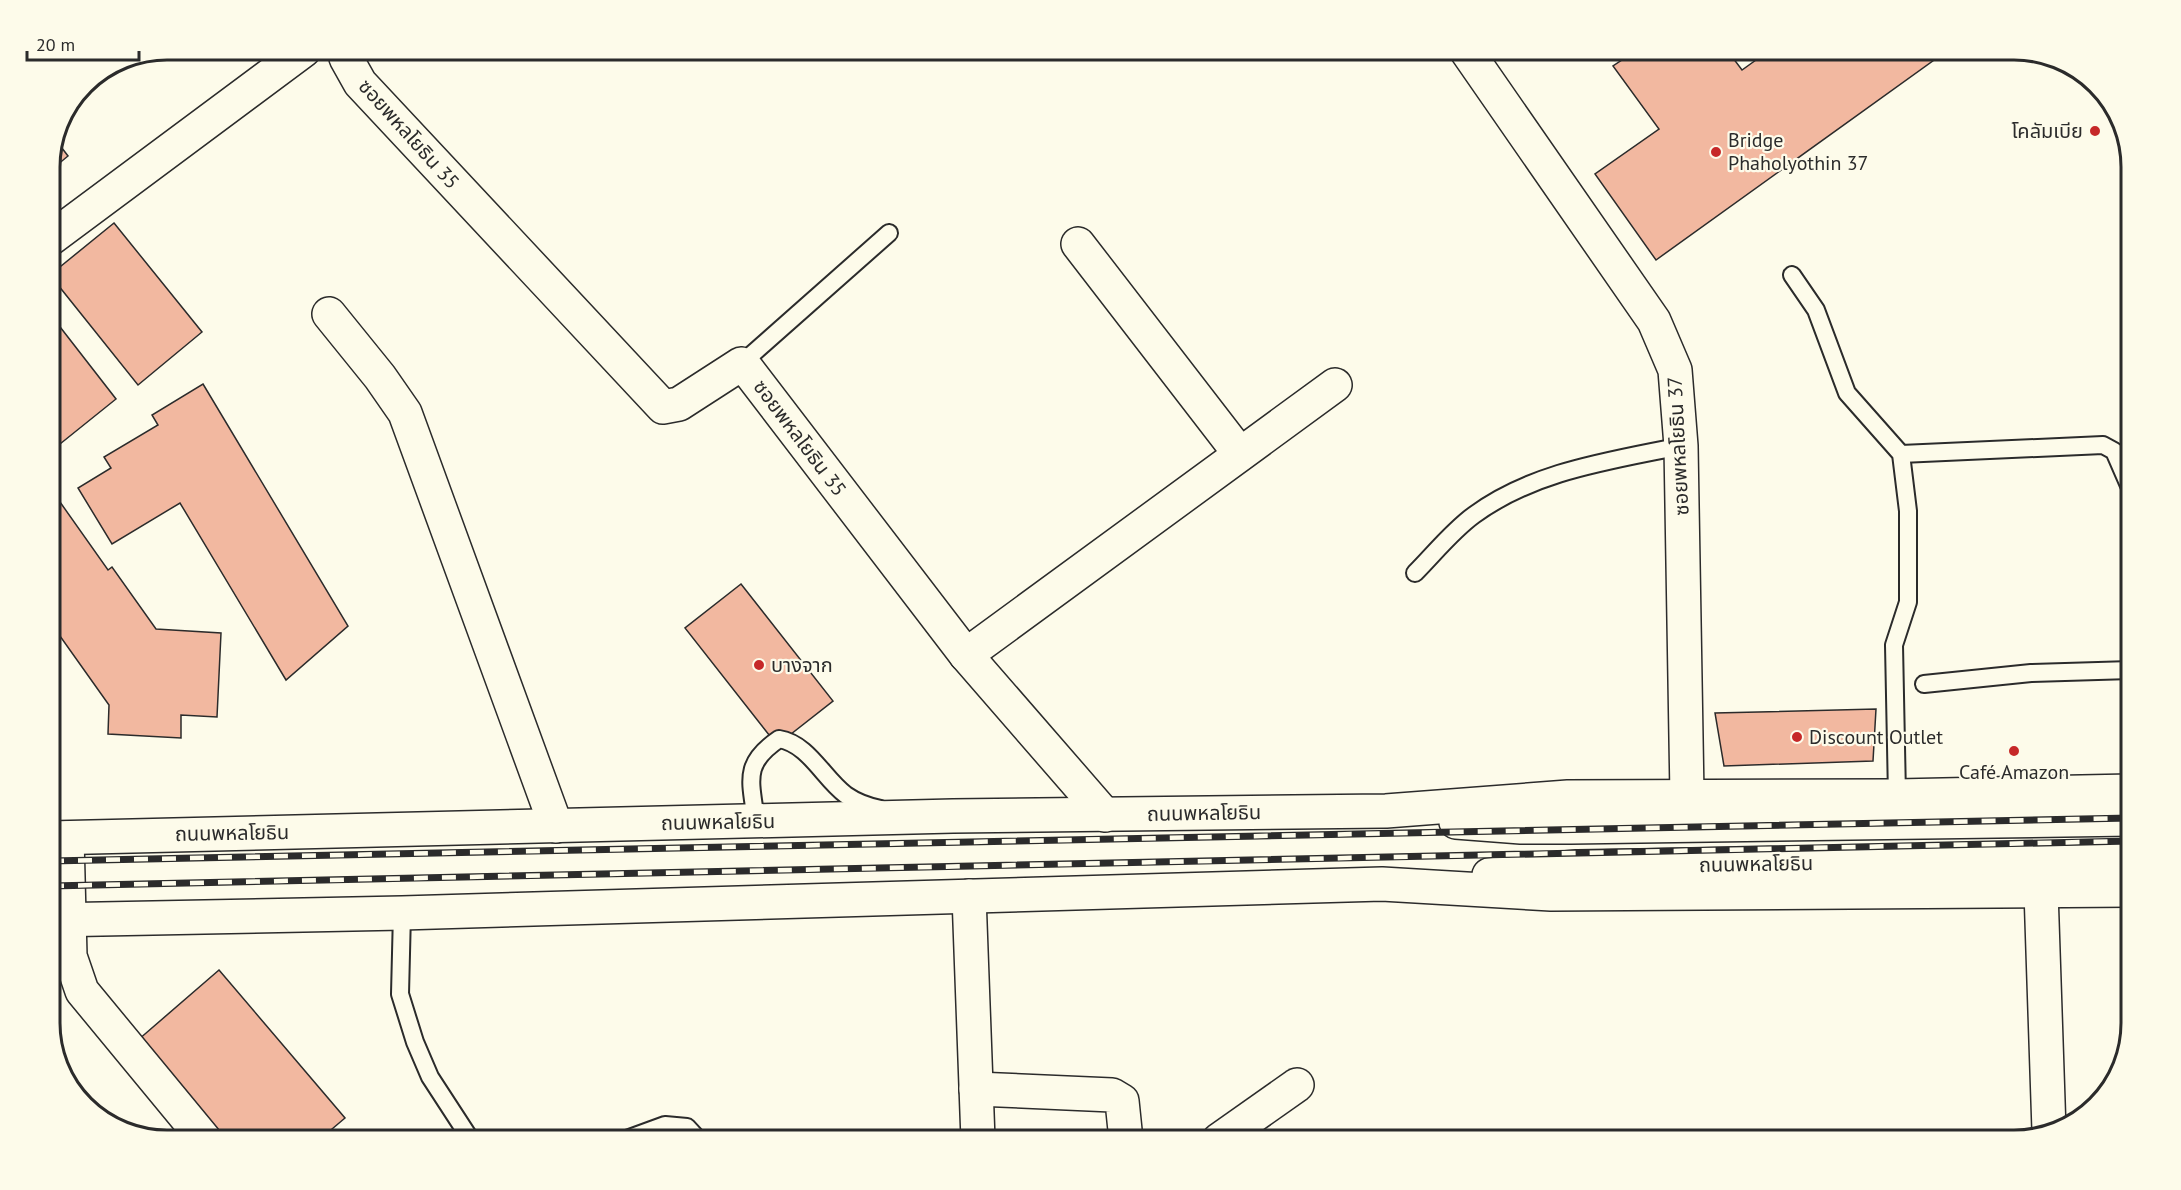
<svg xmlns="http://www.w3.org/2000/svg" width="2181" height="1190" font-family="'PT Sans','Noto Sans Thai',sans-serif">
<style>
.building{fill:#f2b8a0;stroke:#2b2b2b;stroke-width:1.5}
.lines{fill:none;stroke-linecap:round;stroke-linejoin:round}
.service-casing{stroke:#2b2b2b;stroke-width:20}
.minor-casing{stroke:#2b2b2b;stroke-width:36}
.tertiary-casing{stroke:#2b2b2b;stroke-width:36}
.primary-casing{stroke:#2b2b2b;stroke-width:36}
.service{stroke:#fdfbea;stroke-width:16}
.minor{stroke:#fdfbea;stroke-width:33}
.tertiary{stroke:#fdfbea;stroke-width:33}
.primary{stroke:#fdfbea;stroke-width:33}
.rail-casing{stroke:#2b2b2b;stroke-width:7}
.rail{stroke:#fdfbea;stroke-width:4.5;stroke-dasharray:14;stroke-linecap:butt}
.poi-dot{fill:#c62828;stroke:#fdfbea;stroke-width:2}
.labels{text-anchor:middle;stroke-width:4.5;stroke-linejoin:round;paint-order:stroke}
.poi-label{font-size:20px;fill:#2b2b2b;stroke:#fdfbea;text-anchor:start}
.street-label{font-size:20px;fill:#2b2b2b;stroke:#fdfbea}
.rim{fill:none;stroke:#2b2b2b;stroke-width:3}
</style>
<rect width="100%" height="100%" fill="#fdfbea"/>
<!-- building -->
<g class="building">
<polygon points="1637,50 1727,50 1742,70 1770,50 1948,50 1656,260 1595,174 1659,129 1613,66"/>
<polygon points="55,139 68,156 50,171 50,160"/>
<polygon points="114,223 202,332 138,385 50,275"/>
<polygon points="50,314 116,399 50,452"/>
<polygon points="203,384 348,626 286,680 180,503 112,544 78,488 111,468 104,457 158,425 152,415"/>
<polygon points="60,502 108,570 112,567 156,629 221,633 217,717 181,715 181,738 108,734 109,705 50,622 50,510"/>
<polygon points="741,584 833,701 777,745 685,628"/>
<polygon points="1876,709 1873,761 1724,766 1715,713"/>
<polygon points="219,970 345,1118 319,1140 224,1140 138,1040"/>
</g>
<g class="lines">
<defs>
<g id="service">
<polyline points="1792,275 1816,310 1847,393 1901,454 1908,511 1908,602 1894,645 1897,796"/>
<polyline points="741,364 889,233"/>
<polyline points="1901,454 2103,445 2114,451 2131,490"/>
<path d="M1415,573C1434,554 1452,531 1474,515C1534,471 1609,461 1681,446"/>
<polyline points="1924,684 2031,673 2131,670"/>
<path d="M756,821C751,781 742,764 779,739C809,744 823,778 846,795C856,802 870,807 881,809"/>
<polyline points="402,913 400,994 415,1042 430,1077 471,1140"/>
<polyline points="624,1140 665,1125 687,1127 699,1140"/>
</g>
<g id="minor">
<polyline points="1466,50 1654,321 1675,370 1681,446 1687,796"/>
<polyline points="50,239 304,50"/>
<polyline points="1078,244 1240,454"/>
<polyline points="329,314 380,377 405,413 556,826"/>
<polyline points="966,655 1335,385"/>
<polyline points="67,838 70,956 82,991 205,1140"/>
<polyline points="2041,891 2049,1131"/>
<polyline points="969,896 978,1140"/>
<polyline points="976,1089 1112,1095 1122,1101 1126,1140"/>
<polyline points="1219,1140 1297,1085"/>
</g>
<polyline id="tertiary" points="347,50 346,58 360,83 663,407 679,404 741,364 747,369 966,655 1105,815"/>
<g id="primary">
<polyline points="1456,822 1521,827 1571,827 2131,819"/>
<polyline points="50,838 953,816 1386,811 1568,797 1897,796 2131,791"/>
<polyline points="1489,875 1577,867 2131,858"/>
<polyline points="50,920 402,913 1382,884 1551,894 2131,890"/>
</g>
</defs>
<!-- service casing -->
<use href="#service" class="service-casing"/>
<!-- minor casing -->
<use href="#minor" class="minor-casing"/>
<!-- tertiary casing -->
<use href="#tertiary" class="tertiary-casing"/>
<!-- primary casing -->
<use href="#primary" class="primary-casing"/>
<!-- service -->
<use href="#service" class="service"/>
<!-- minor -->
<use href="#minor" class="minor"/>
<!-- tertiary -->
<use href="#tertiary" class="tertiary"/>
<!-- primary -->
<use href="#primary" class="primary"/>
<defs>
<g id="rail">
<polyline points="50,861 2131,818"/>
<polyline points="50,886 2131,841"/>
</g>
</defs>
<!-- rail casing -->
<use href="#rail" class="rail-casing"/>
<!-- rail -->
<use href="#rail" class="rail"/>
</g>
<!-- markers -->
<g class="poi-dot">
<circle cx="2095" cy="131" r="6"/>
<circle cx="1716" cy="152" r="6"/>
<circle cx="759" cy="665" r="6"/>
<circle cx="1797" cy="737" r="6"/>
<circle cx="2014" cy="751" r="6"/>
</g>
<g class="labels">
<!-- poi labels -->
<g class="poi-label">
<text x="2083" y="138" text-anchor="end">โคลัมเบีย</text>
<text x="1728" y="147">Bridge<tspan x="1728" dy="23">Phaholyothin 37</tspan></text>
<text x="771" y="672">บางจาก</text>
<text x="1809" y="744">Discount Outlet</text>
<text x="2014" y="779" text-anchor="middle">Café Amazon</text>
</g>
<!-- street labels -->
<g class="street-label">
<text transform="translate(409 134) rotate(48)" y="7">ซอยพหลโยธิน 35</text>
<text transform="translate(800 438) rotate(53)" y="7">ซอยพหลโยธิน 35</text>
<text transform="translate(1678 446) rotate(-93)" y="7">ซอยพหลโยธิน 37</text>
<text transform="translate(1204 813) rotate(-1)" y="7">ถนนพหลโยธิน</text>
<text transform="translate(718 822) rotate(-1)" y="7">ถนนพหลโยธิน</text>
<text transform="translate(232 833) rotate(-1)" y="7">ถนนพหลโยธิน</text>
<text transform="translate(1756 864) rotate(-1)" y="7">ถนนพหลโยธิน</text>
</g>
</g>
<!-- crop -->
<path d="M0 0H2181V1190H0ZM167 60H2014A107 107 0 0 1 2121 167V1023A107 107 0 0 1 2014 1130H167A107 107 0 0 1 60 1023V167A107 107 0 0 1 167 60Z" fill="#fdfbea" fill-rule="evenodd"/>
<path class="rim" d="M167 60H2014A107 107 0 0 1 2121 167V1023A107 107 0 0 1 2014 1130H167A107 107 0 0 1 60 1023V167A107 107 0 0 1 167 60Z"/>
<!-- scale -->
<path d="M27 51v9h112v-9" fill="none" stroke="#2b2b2b" stroke-width="3"/>
<text x="36" y="51" font-size="18" fill="#2b2b2b" stroke="#fdfbea" stroke-width="4.5" paint-order="stroke">20 m</text>
</svg>
